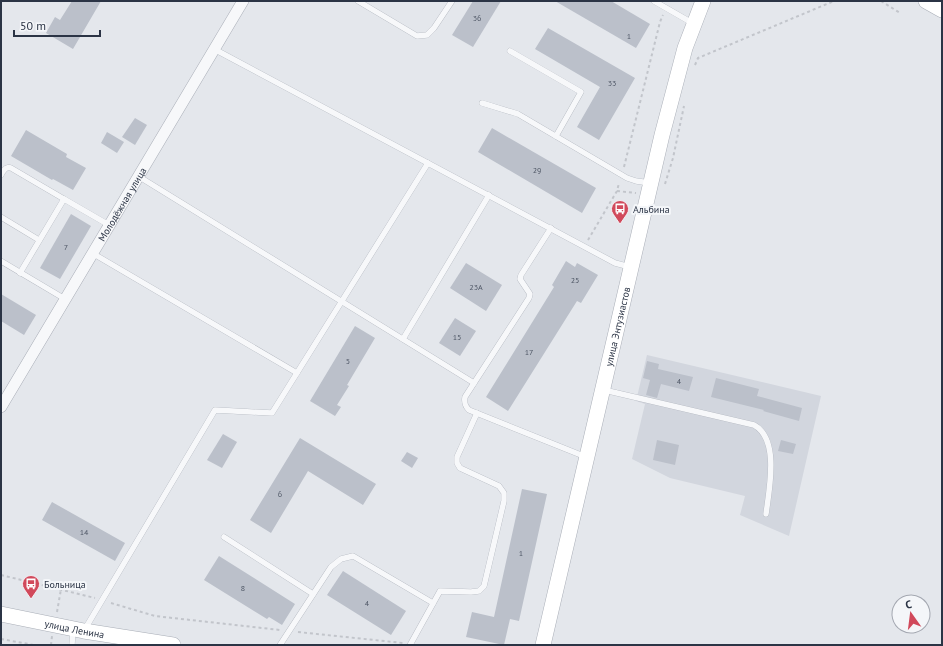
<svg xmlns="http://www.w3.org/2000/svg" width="943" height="646" font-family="'PT Sans',sans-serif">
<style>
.built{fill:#d2d6de}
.building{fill:#bbc0ca}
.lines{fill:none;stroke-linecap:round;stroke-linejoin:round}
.service-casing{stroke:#a9aeb7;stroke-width:6}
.minor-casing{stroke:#a9aeb7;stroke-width:12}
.secondary-casing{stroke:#a9aeb7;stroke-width:16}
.path{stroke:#c2c5cb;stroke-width:2;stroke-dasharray:3 3;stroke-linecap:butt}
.service{stroke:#f7f8fa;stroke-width:5.5}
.minor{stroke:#f7f8fa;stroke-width:11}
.secondary{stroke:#fff;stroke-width:15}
.labels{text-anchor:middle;stroke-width:4;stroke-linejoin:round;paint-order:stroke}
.number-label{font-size:8px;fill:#4f5766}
.street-label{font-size:10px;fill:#2b3445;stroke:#f4f6f9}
.poi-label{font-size:10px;fill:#2b3445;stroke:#f4f6f9;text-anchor:start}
</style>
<rect width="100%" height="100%" fill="#e4e7ec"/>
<!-- built -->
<polygon class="built" points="647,355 821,396 789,536 740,515 745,496 670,478 632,459 645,404 636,401"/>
<!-- building -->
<g class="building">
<polygon points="72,1 101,1 73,49 46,33 55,17 60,20"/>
<polygon points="473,1 501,1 473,47 452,35"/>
<polygon points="555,1 611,1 650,24 636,48"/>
<polygon points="548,28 635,78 599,140 577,127 600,87 535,49"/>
<polygon points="135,118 147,125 135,145 122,137"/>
<polygon points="492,128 596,188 582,213 478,152"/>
<polygon points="26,130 67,154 66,157 86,168 73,190 53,179 52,180 11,156"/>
<polygon points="107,132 124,142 117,153 101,143"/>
<polygon points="71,214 91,226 60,279 40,268"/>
<polygon points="566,261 575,267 577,263 598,275 581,303 577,301 508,411 486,397 554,287 552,285"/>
<polygon points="466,263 502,285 486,311 450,288"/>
<polygon points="1,294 36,315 24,335 1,321"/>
<polygon points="455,318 476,331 460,356 439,343"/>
<polygon points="355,326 375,338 347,385 349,386 337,405 341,407 335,416 310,401"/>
<polygon points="647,361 659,364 658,369 693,377 689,391 661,384 657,398 646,395 650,380 643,378"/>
<polygon points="716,378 759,389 757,396 802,408 799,421 763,411 764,410 711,397"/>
<polygon points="223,434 237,442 222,468 207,460"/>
<polygon points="300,438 376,484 363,505 308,471 271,533 250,520"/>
<polygon points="657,440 679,445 675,465 653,460"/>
<polygon points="781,440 796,444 793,454 778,451"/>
<polygon points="407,452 418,458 412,468 401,461"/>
<polygon points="522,489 547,494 519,621 510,619 504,645 466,637 472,612 494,617"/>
<polygon points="52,502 125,543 115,561 42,520"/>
<polygon points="219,556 295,604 282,625 269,617 267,619 204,580"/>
<polygon points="343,571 406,611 391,635 327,595"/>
</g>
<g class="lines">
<defs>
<g id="service">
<polyline points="358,1 417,36 427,35 434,28 452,1"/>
<polyline points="654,1 694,24"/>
<polyline points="214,49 615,263 630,267"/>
<polyline points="510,51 581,92 556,136"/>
<polyline points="482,103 518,114 627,178 636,181 650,183"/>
<path d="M1,175C3,171 6,166 11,168L64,199"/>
<polyline points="138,176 474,383"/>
<polyline points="1,217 39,240"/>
<path d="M551,228L521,275L520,279L530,294L529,298L465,397C464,403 465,406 469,410L586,457"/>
<polyline points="92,253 297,373"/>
<polyline points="1,261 65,299"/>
<polyline points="20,273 64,199 109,225"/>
<polyline points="403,339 489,195"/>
<path d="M604,390L754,425C780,439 769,490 766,514"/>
<polyline points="224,537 313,594"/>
<polyline points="85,629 215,410 272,413 428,163"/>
<polyline points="72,645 73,629"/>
<polyline points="280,645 331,567 341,559 353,556 433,603"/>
<polyline points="410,645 440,591 471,592 479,591 484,586 504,501 504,493 499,486 460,468 457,463 457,457 477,413"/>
</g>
<g id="minor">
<path id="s1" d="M1,407L243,1"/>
</g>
<g id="secondary">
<polyline points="926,1 942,10"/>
<path id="s2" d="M1,614L84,631L173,645"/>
<path id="s3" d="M543,645L662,135L685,48L703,1"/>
</g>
</defs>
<!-- service casing -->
<use href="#service" class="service-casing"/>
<!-- minor casing -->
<use href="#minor" class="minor-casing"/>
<!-- secondary casing -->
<use href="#secondary" class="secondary-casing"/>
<!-- path -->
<g class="path">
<polyline points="881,1 900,13"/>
<polyline points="695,65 698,58 834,1"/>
<polyline points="624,167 660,22 663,15"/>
<polyline points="665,184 673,158 684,106"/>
<polyline points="617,191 636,193"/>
<polyline points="588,240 617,191 619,183"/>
<polyline points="1,575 95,598"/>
<polyline points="111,603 155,616 280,630"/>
<polyline points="57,612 61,589"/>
<polyline points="298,632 403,643"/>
<polyline points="1,639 34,645"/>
<polyline points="51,645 52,636"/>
</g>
<!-- service -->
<use href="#service" class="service"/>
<!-- minor -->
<use href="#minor" class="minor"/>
<!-- secondary -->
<use href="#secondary" class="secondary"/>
</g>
<!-- icons -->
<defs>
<symbol id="bus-pin" viewBox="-11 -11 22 30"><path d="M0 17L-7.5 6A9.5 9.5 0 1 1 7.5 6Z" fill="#d1495b" stroke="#f4f6f9"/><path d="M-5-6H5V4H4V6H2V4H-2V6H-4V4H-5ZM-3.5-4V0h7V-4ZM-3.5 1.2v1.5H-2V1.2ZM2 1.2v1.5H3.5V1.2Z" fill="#fff"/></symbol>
</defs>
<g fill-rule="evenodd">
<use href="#bus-pin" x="610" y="199" width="20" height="27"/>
<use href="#bus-pin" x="21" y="574" width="20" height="27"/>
</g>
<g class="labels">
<!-- number labels -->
<g class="number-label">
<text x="477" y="21">36</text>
<text x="629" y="39">1</text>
<text x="612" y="86">33</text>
<text x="537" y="173">29</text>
<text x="66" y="250">7</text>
<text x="575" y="283">25</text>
<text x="476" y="290">23А</text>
<text x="457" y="340">15</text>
<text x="529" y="355">17</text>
<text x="348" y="364">5</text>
<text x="679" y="384">4</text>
<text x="280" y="497">6</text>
<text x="84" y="535">14</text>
<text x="521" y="556">1</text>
<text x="243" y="591">8</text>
<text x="367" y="606">4</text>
</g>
<!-- street labels -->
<g class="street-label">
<text dy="4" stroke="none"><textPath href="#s1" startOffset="236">Молодёжная улица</textPath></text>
<text dy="4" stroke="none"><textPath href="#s3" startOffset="327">улица Энтузиастов</textPath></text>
<text dy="4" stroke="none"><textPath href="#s2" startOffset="75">улица Ленина</textPath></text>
</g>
<!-- poi labels -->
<g class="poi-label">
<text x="633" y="213">Альбина</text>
<text x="44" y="588">Больница</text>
</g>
</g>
<!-- border -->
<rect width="943" height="646" fill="none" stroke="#2b3445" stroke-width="4"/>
<!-- north arrow -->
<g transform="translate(911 614) rotate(346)"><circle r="19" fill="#f4f6f9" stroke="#a4a8b1"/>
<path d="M0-3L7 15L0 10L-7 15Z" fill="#d1495b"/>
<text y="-6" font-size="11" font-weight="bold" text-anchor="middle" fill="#2b3445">С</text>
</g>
<!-- scale -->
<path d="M14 30v6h86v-6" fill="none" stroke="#2b3445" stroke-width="2"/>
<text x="20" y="30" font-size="12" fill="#2b3445" stroke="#f4f6f9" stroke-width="3" paint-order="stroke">50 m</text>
</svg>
